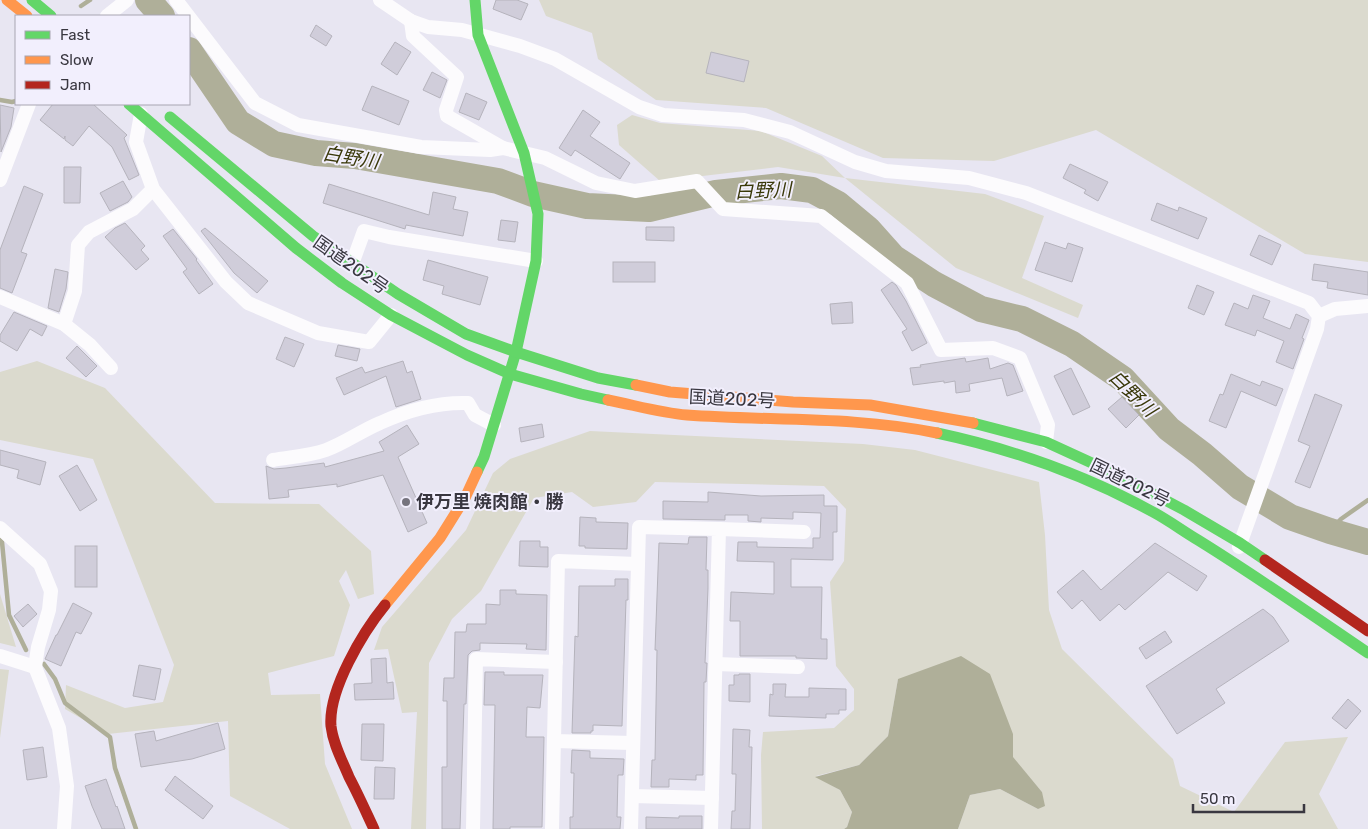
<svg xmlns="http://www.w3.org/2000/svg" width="1368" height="829" font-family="Rubik,'Noto Sans JP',sans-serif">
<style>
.green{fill:#dbdace}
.water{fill:#afaf99}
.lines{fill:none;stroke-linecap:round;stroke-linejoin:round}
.stream{stroke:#afaf99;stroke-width:4.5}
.river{stroke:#afaf99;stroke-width:26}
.building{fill:#d0cdda;stroke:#b5b3bc}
.street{stroke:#fcfbfd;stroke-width:14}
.fast{stroke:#63d668;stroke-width:11}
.slow{stroke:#ff974d;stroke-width:11}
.jam{stroke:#b3261e;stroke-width:11}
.poi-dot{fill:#76747e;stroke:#f2effd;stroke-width:2}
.labels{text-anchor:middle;stroke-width:4;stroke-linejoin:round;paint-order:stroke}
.street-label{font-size:18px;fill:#393740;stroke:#f2effd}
.poi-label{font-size:18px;font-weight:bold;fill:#393740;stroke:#f2effd;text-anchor:start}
.water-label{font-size:19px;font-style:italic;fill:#393809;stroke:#f2effd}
</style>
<rect width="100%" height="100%" fill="#e8e6f2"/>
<!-- green -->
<g class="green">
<polygon points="539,0 1368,0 1368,262 1305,254 1096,130 994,161 883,158 766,108 656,100 598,59 592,33 546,16"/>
<polygon points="632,115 660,123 761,131 822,156 845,178 985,194 1044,216 1022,278 1083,305 1078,318 956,268 845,178 778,167 660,181 619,145 617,125"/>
<polygon points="37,361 105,388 215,503 319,504 371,551 374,594 358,599 346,570 339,581 350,605 334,656 268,673 271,695 320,694 325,764 352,829 290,829 230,796 228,721 108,734 65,709 66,685 125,708 163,702 174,665 93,459 0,440 0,372"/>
<polygon points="590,431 863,444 915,450 1039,482 1045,535 1049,610 1062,649 1173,759 1180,786 1234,812 1285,742 1348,737 1319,794 1338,829 958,829 970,795 1000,789 1038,809 1042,792 1012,757 1013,734 898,679 888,736 859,765 816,776 840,790 852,812 847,827 844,829 762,829 761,755 763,732 834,728 854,710 854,689 836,666 830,582 844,561 846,509 824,486 655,482 636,502 593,507 572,492 534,498 481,591 452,619 429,663 426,829 411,829 417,712 402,713 388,649 374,650 382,627 466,530 493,473 510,459"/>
<polygon points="0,594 16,647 0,643"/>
<polygon points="0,669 9,670 0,738"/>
</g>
<!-- water -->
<polygon class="water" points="961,656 990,674 1013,734 1013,757 1042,792 1045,806 1038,809 1000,789 970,795 958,829 844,829 847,827 852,812 840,790 815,777 859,765 888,736 898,679"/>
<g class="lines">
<!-- stream -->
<g class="stream">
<polyline points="81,6 90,0"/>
<polyline points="0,100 12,102 16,101"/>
<polyline points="1330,531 1341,519 1368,500"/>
<polyline points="0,540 2,542 9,615 26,650"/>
<polyline points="44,664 55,679 65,703 110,737 115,768 136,829"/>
</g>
<!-- river -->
<g class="river">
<polyline points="148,0 162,16"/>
<polyline points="189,50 238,122 274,144 316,153 355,156 498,181 533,194 587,206 649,209 716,193 781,186 812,190 838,204 868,229 893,257 934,284 981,309 1022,319 1072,344 1123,379 1169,429 1202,454 1240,487 1290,517 1330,531 1368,542"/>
</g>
</g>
<!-- building -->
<g class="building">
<polygon points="496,0 517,0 528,4 521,20 493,9"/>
<polygon points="316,25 332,36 326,46 310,36"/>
<polygon points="395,42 411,52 397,75 381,64"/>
<polygon points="711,52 749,61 744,82 706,73"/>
<polygon points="432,72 447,80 440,98 423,90"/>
<polygon points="372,86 409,101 399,125 362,110"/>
<polygon points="466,93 487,102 479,120 459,112"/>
<polygon points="53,104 93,104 127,135 124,138 139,175 129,180 112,147 89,126 73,146 65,140 65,136 64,139 40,120"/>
<polygon points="0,105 14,108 11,127 1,152"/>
<polygon points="583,110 600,122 590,136 630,163 620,179 575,150 571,156 559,148"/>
<polygon points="1070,164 1108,182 1098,201 1084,193 1086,190 1063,178"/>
<polygon points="64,167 81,167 80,203 64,203"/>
<polygon points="123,181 132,197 128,202 110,211 100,193"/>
<polygon points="329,184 429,215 433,192 456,197 453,209 468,212 463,236 406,225 405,229 323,203"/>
<polygon points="24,186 43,194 21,252 27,254 12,293 0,288 0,250"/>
<polygon points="1157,203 1178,211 1179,207 1207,218 1198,239 1151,220"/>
<polygon points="501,220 518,222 515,242 498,240"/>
<polygon points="125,223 145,246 141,250 149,259 136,270 105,237 115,228"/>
<polygon points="646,227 674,227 674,241 646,240"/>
<polygon points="205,228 268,281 257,293 234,273 201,231"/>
<polygon points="173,229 197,259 196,260 213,284 199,294 183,272 187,269 163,236"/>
<polygon points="1259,235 1281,245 1272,265 1250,255"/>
<polygon points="1045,242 1066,249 1068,243 1083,248 1072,282 1035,270"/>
<polygon points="428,260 488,277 480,305 442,294 444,286 423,280"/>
<rect x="613" y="262" width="42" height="20"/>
<polygon points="1314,264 1368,272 1368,295 1327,288 1328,282 1312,280"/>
<polygon points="55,269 68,272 66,289 59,312 48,308"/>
<polygon points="892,282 896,285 906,301 927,343 912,351 902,332 907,329 881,290"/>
<polygon points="1197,285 1214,292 1204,315 1188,308"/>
<polygon points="1253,295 1270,301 1263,318 1290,329 1296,314 1309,320 1302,338 1304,339 1293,369 1276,362 1284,341 1257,330 1255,336 1225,325 1234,303 1248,309"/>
<polygon points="852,302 853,323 832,324 830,304"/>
<polygon points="14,312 47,326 42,336 30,329 17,351 0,341 0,335"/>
<polygon points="285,337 304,344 294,367 276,359"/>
<polygon points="338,345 360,349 357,361 335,356"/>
<polygon points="77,346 97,366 86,377 66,358"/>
<polygon points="965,358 966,362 988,358 990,369 1008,363 1013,365 1023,391 1007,396 1002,378 969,384 970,391 956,393 955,381 944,383 944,381 913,385 910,368 921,367 920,365"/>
<polygon points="403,361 407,373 412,371 421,399 396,407 386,376 344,395 336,378 362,367 365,373"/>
<polygon points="1071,368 1090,407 1073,415 1054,376"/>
<polygon points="1231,374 1260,386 1262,381 1283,389 1276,406 1241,391 1226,428 1209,421 1220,394 1223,395"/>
<polygon points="1315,394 1342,405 1310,488 1295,482 1310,446 1298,441"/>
<polygon points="1122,397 1139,415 1126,428 1108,409"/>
<polygon points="542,424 544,437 521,442 519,428"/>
<polygon points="407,425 419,444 398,457 427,523 408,532 383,475 337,487 337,484 288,490 289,497 269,499 266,466 274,469 286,468 324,463 325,467 384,451 379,442"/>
<polygon points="0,450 46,462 40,485 17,478 19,470 0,465"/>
<polygon points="77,465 97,500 80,511 59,476"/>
<polygon points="708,492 761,496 824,495 824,506 837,506 837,532 833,532 833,560 791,559 791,587 822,587 821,639 827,639 827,659 796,658 796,656 740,656 740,621 730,621 731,592 774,594 774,562 737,561 738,542 757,542 757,547 813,548 813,538 820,538 821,513 793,512 793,519 761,518 761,522 748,521 748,515 725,515 725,520 663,519 663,501 708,502"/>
<polygon points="580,517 596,518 596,522 628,523 627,549 585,548 585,546 579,546"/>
<polygon points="689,537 707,537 706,570 708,570 708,588 705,663 707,663 706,682 704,682 703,775 696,775 696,780 669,779 669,787 651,787 652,760 655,760 657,650 655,650 659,543 688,544"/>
<polygon points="520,541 540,541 540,547 548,547 548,567 519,566"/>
<polygon points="1155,543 1207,576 1197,591 1168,572 1125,610 1119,604 1100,621 1082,600 1072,609 1057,592 1083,570 1101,590"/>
<rect x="75" y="546" width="22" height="41"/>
<polygon points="615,579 628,579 628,600 626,600 622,726 593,725 593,731 591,731 591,733 572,733 575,636 578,637 579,586 615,586"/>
<polygon points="500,590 516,590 516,594 547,595 546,650 526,649 527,644 480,643 480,650 472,651 468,655 466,704 464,704 460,829 442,829 442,767 447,767 447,701 443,701 444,678 454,678 455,632 466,632 467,624 486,624 486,604 500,605"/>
<polygon points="73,603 92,613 81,634 76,632 61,666 45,659 56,635 57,635"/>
<polygon points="28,604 37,614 23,627 14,616"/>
<polygon points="1263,609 1273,617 1289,641 1216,689 1225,703 1177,734 1146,686"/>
<polygon points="1165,631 1172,642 1146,659 1139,648"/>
<polygon points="386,658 387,683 393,682 394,699 355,700 354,684 372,683 371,659"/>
<polygon points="139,665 161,669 155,700 133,696"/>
<polygon points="485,672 504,672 504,675 543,675 540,708 527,707 526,737 544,737 542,827 510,827 510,829 493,829 495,705 484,705"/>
<polygon points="739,674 750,674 750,702 729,701 729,685 734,685 734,675 739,675"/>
<polygon points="773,684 786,684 785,697 809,697 809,688 846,689 846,710 839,710 839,714 826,714 826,718 769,716 770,694 773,695"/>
<polygon points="1348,699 1361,711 1346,729 1332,718"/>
<polygon points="218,723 225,749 192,759 141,767 135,734 154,731 156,741"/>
<polygon points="362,724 384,724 383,761 361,760"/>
<polygon points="733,729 750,730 749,747 752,747 750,829 731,829 732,811 735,811 736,774 732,774"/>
<polygon points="43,747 47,777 27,780 23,750"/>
<polygon points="572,750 590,751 590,758 624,759 623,775 618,775 617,817 621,817 620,829 570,829 570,817 573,817 574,773 571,773"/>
<polygon points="375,767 395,768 394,799 374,799"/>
<polygon points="175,776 213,806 203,819 165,790"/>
<polygon points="106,779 116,807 117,806 125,829 102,829 92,806 85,786"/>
<polygon points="679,816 702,816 702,829 646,829 646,817 679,818"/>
</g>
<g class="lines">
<!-- street -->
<g class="street">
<polyline points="176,0 255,103 298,125 421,147 490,150 503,148 545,158 596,183 635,191 697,181 723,209 821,216 907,283 941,350 993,348 1020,358 1048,425 1046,442"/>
<polyline points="380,0 411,21 428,27 462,30 520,46 555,59 639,107 663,115 744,120 790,132 855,162 886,171 969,178 1026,193 1309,303 1319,316 1317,329 1239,547"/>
<polyline points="107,16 127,0"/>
<polyline points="411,21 413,36 457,77 446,110 447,116 503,148"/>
<polyline points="141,114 136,142 153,189 226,282 248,303 318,333 369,342 391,315"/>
<polyline points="0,180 29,104"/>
<polyline points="352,264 364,231 389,237 536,261"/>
<polyline points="0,297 64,324 90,345 111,368"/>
<polyline points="1319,316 1335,309 1368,306"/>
<polyline points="64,324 75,291 78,245 89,232 133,209 153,189"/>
<path d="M273,460C290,457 309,456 326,450C345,443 361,431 380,423C408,410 437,402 468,403L475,415L494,425"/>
<polyline points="0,528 40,564 51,591 49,610 38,647 35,667 59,728 67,786 64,829"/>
<polyline points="719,529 804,532"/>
<polyline points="0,656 35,667"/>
<polyline points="716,664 798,667"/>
<polyline points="554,741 632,743"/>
<polyline points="632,796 712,798"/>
<polyline points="473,829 476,659 556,662"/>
<polyline points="552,829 558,561 637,564"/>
<polyline points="631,829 639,527 719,529 711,829"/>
</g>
<!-- fast -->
<g class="fast">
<polyline points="32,0 51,16"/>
<polyline points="475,0 478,35 524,153 538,214 536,261 516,352 484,457 477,472"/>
<polyline points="129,104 296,248 342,283 391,315 467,355 510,374 581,394 608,400"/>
<polyline points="170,117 313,236 398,294 466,334 516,352 598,378 636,385"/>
<polyline points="973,423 1046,442 1118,475 1184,510 1240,543 1265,560"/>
<path d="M937,433C1012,449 1085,475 1153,512C1168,520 1183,531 1198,540C1256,576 1312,615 1368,653"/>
</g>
<!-- slow -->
<g class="slow">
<polyline points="7,0 27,16"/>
<polyline points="636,385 670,392 793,402 870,405 973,423"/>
<path d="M608,400C634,405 661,413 687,415C769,421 855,416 937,433"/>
<polyline points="385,605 440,538 465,498 477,472"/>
</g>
<!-- jam -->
<g class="jam">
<polyline points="1265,560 1368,631"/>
<path d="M374,829C366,812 358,794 349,777C342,760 333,744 331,726C328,690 363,632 385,605"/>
</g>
</g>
<!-- markers -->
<circle class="poi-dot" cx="406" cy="502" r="5"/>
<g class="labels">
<!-- street labels -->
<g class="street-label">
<text transform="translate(351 265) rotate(35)" y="6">国道202号</text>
<text transform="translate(732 399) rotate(3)" y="6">国道202号</text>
<text transform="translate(1130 483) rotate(26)" y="6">国道202号</text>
</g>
<!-- poi labels -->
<g class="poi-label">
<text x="416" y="508">伊万里 焼肉館・勝</text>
</g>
<!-- water labels -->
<g class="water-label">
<text transform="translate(351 157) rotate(9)" y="7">白野川</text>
<text transform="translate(763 190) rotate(-2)" y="7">白野川</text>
<text transform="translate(1133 393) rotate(44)" y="7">白野川</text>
</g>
</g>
<!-- legend -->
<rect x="15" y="15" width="175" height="90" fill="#f2effd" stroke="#a8a5b1"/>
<rect x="25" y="31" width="25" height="8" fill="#63d668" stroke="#a8a5b1"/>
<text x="60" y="40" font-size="15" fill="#393740">Fast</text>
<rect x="25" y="56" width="25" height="8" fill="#ff974d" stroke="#a8a5b1"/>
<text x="60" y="65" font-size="15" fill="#393740">Slow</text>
<rect x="25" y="81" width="25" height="8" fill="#b3261e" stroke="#a8a5b1"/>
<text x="60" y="90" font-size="15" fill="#393740">Jam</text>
<!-- scale -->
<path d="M1193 804v8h111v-8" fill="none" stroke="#393740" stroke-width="2.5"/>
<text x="1200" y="804" font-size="15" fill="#393740" stroke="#f2effd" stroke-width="4" paint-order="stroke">50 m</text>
</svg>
